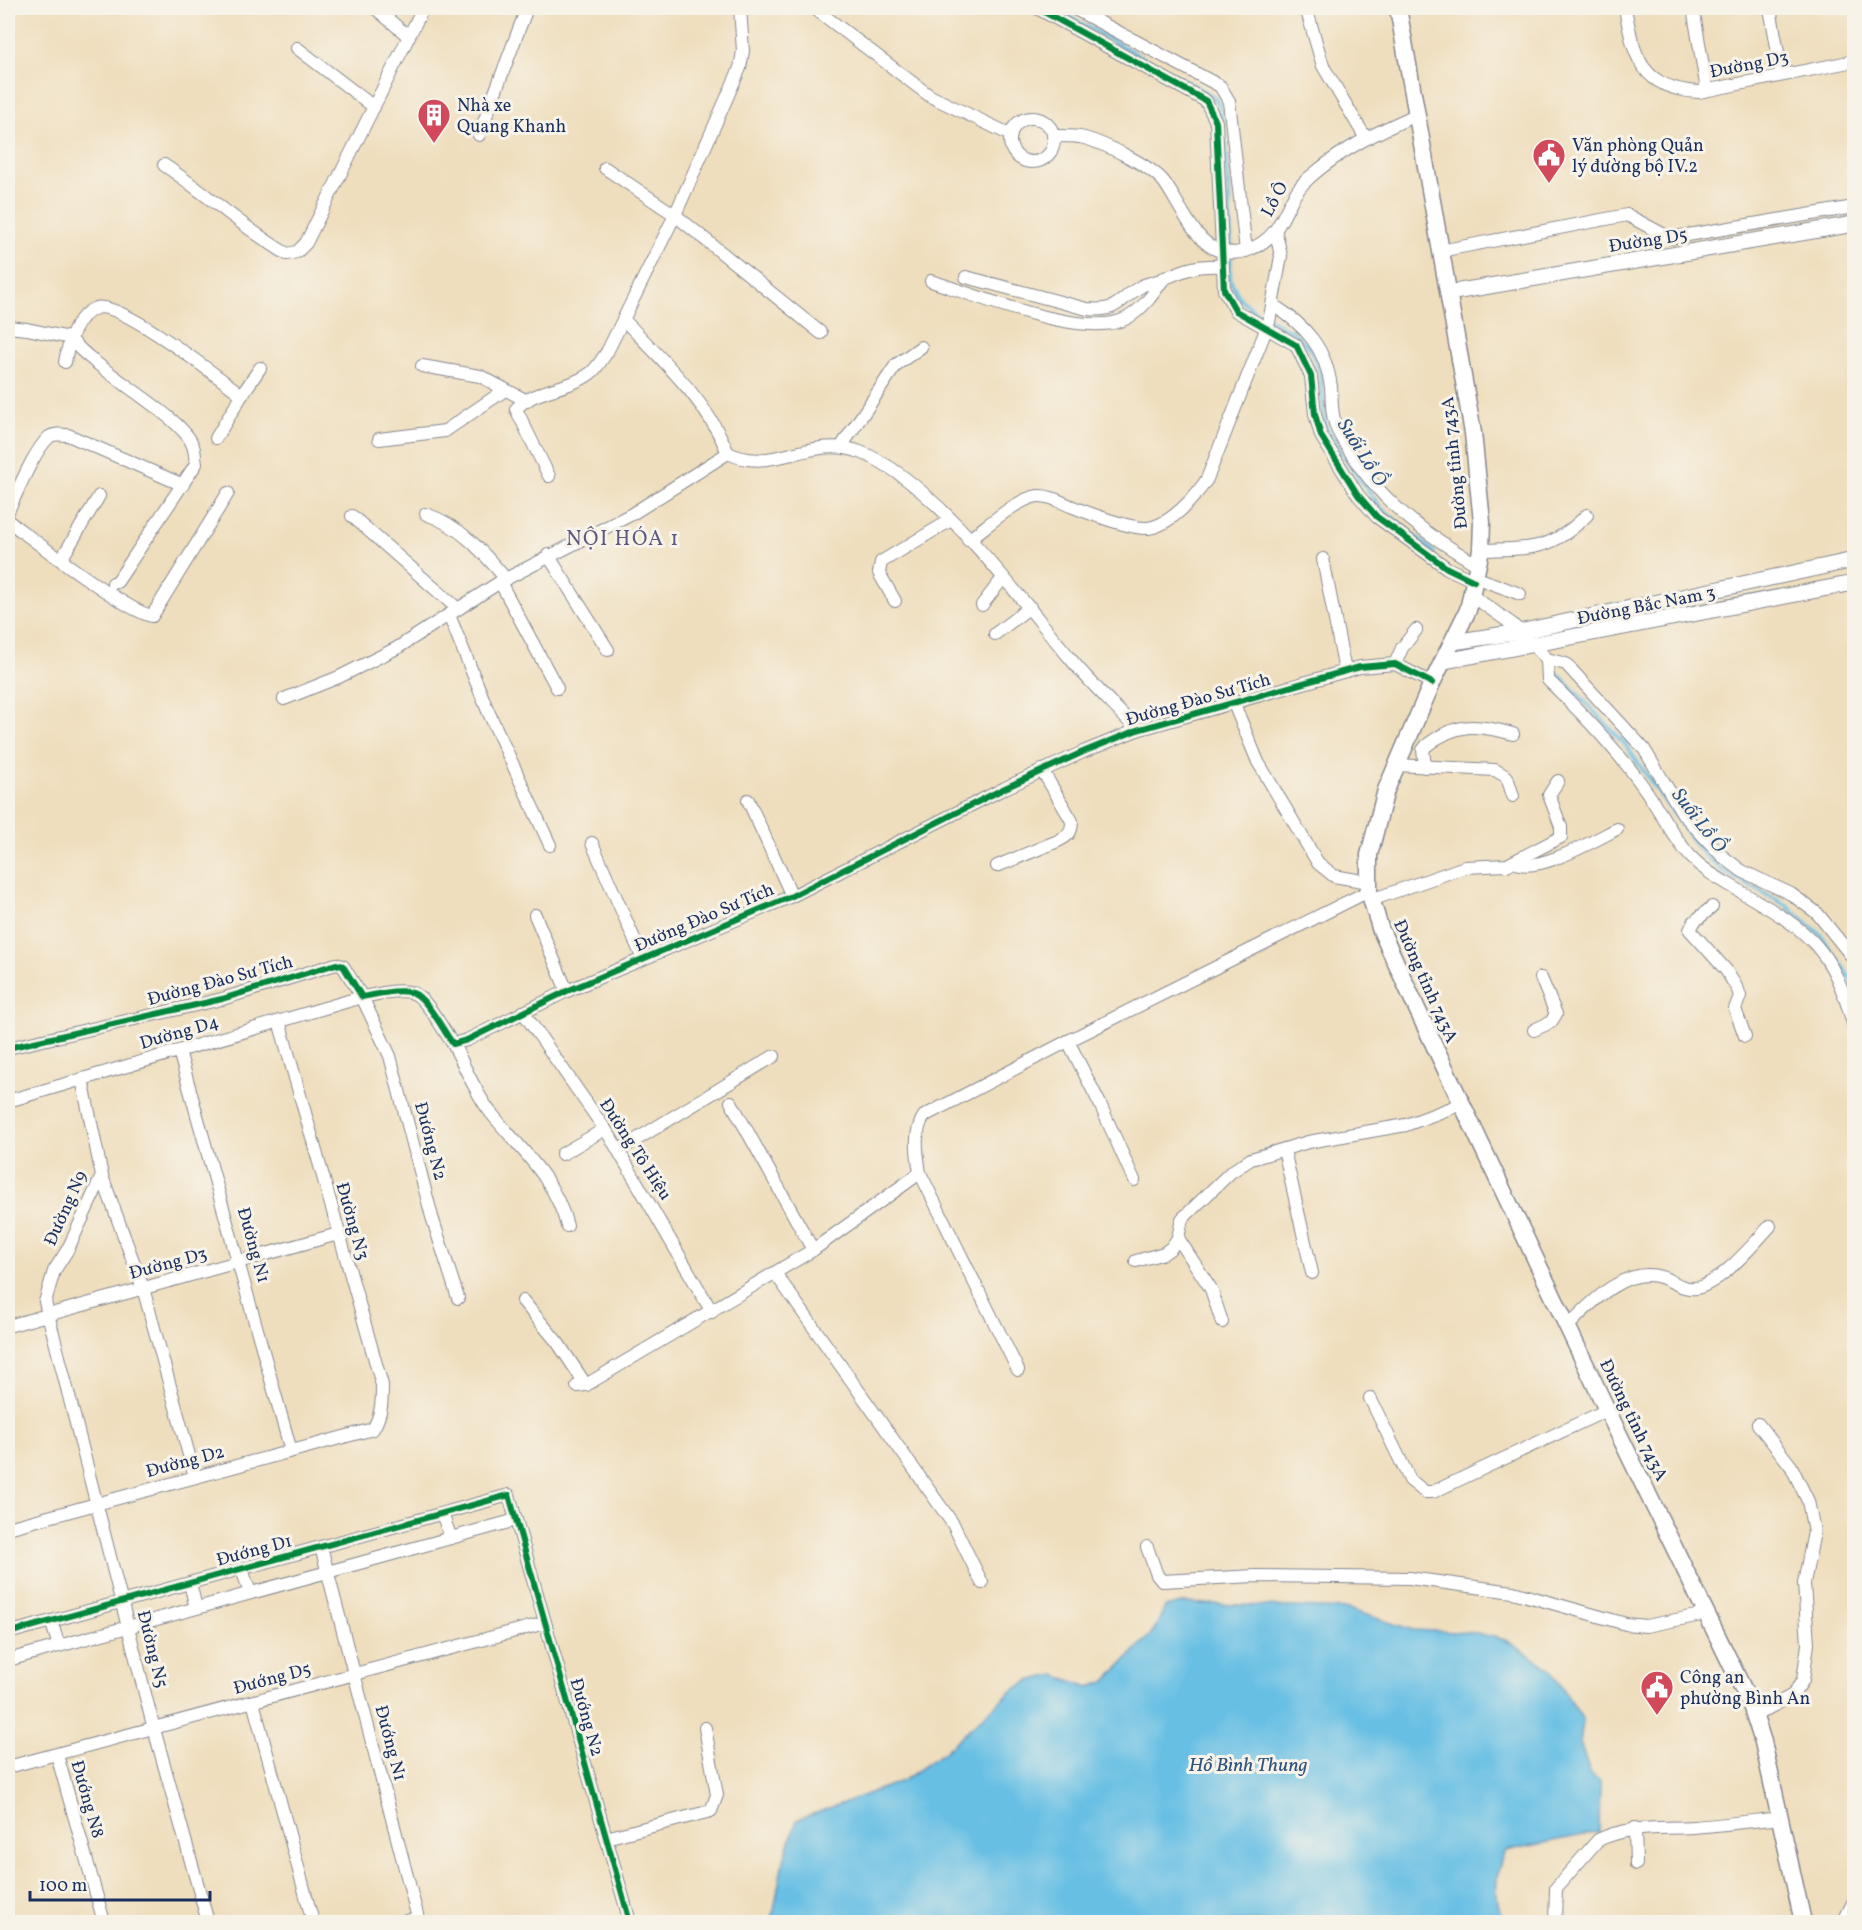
<svg xmlns="http://www.w3.org/2000/svg" width="1862" height="1930" font-family="Vollkorn,serif">
<style>
.water{fill:#67bfe4;stroke:#4177a1;stroke-width:1.5}
.lines{fill:none;stroke-linecap:round;stroke-linejoin:round}
.stream{stroke:#67bfe4;stroke-width:4}
.minor-casing{stroke:#85868e;stroke-width:14}
.tertiary-casing{stroke:#85868e;stroke-width:17}
.secondary-casing{stroke:#85868e;stroke-width:19}
.minor{stroke:#fff;stroke-width:12}
.tertiary{stroke:#fff;stroke-width:15}
.secondary{stroke:#fff;stroke-width:16}
.cycleway-casing{stroke:#f7f3e8;stroke-width:10}
.cycleway{stroke:#00873e;stroke-width:6}
.labels{text-anchor:middle;stroke-width:6;stroke-linejoin:round;paint-order:stroke}
.street-label{font-size:18px;fill:#1b2f5e;stroke:#f7f3e8}
.poi-label{font-size:18px;fill:#1b2f5e;stroke:#f7f3e8;text-anchor:start}
.water-label{font-size:20px;font-style:italic;fill:#2e5380;stroke:#f7f3e8}
.quarter-label{font-size:21px;letter-spacing:1.5px;fill:#5f5980;stroke:#f7f3e8}
</style>
<rect width="100%" height="100%" fill="#f7f3e8"/>
<filter id="ink" filterUnits="userSpaceOnUse"><feTurbulence type="fractalNoise" baseFrequency=".0167" numOctaves="2"/><feDisplacementMap in="SourceGraphic" scale="12" xChannelSelector="R" yChannelSelector="G"/><feConvolveMatrix kernelMatrix="1 2 1 2 8 2 1 2 1" color-interpolation-filters="sRGB"/></filter>
<filter id="wash" filterUnits="userSpaceOnUse"><feTurbulence type="fractalNoise" baseFrequency=".008" numOctaves="4" result="noise"/><feDisplacementMap in="SourceGraphic" scale="24" xChannelSelector="R" yChannelSelector="G"/><feGaussianBlur stdDeviation="1.35" result="paint"/><feColorMatrix in="noise" values="0 0 0 0 0 0 0 0 0 0 0 0 0 0 0 0 0 1.4 0 .05"/><feComposite in="paint" operator="in"/></filter>
<g filter="url(#wash)">
<rect width="100%" height="100%" fill="#efdebd"/>
<!-- water -->
<path class="water" d="M1182,1603L1348,1609L1413,1630L1477,1633L1505,1640L1549,1668L1583,1720L1580,1743L1590,1774L1600,1781L1599,1832L1505,1851C1493,1875 1495,1898 1503,1922H772L782,1866L797,1820L902,1781L944,1752L1009,1693L1028,1681L1055,1675L1089,1687L1105,1682L1154,1631L1165,1607Z"/>
<g class="lines">
<!-- stream -->
<g class="stream">
<polyline points="1053,8 1214,97 1220,106 1226,147 1231,235 1230,280 1240,299 1257,313 1293,332 1310,348 1320,371 1326,427 1352,469 1381,508 1434,552"/>
<polyline points="1558,674 1624,743 1698,848 1721,870 1786,905 1821,935 1851,979 1854,991"/>
</g>
</g>
</g>
<g filter="url(#ink)">
<g class="lines">
<defs>
<g id="minor">
<polyline points="375,8 408,36"/>
<polyline points="814,8 930,96 1011,135"/>
<polyline points="1037,8 1206,101 1216,122 1224,290 1236,311 1296,345 1311,376 1315,414 1321,436 1358,495 1377,517 1447,568 1474,581"/>
<polyline points="1073,8 1220,86 1229,101 1246,251"/>
<polyline points="1306,8 1323,66 1365,137"/>
<path d="M1625,8C1634,57 1641,89 1699,92L1854,61"/>
<polyline points="1693,8 1707,90"/>
<polyline points="1770,8 1782,75"/>
<polyline points="297,48 374,107"/>
<circle cx="1032" cy="140" r="22"/>
<polyline points="479,135 527,8"/>
<path d="M1053,136C1062,136 1071,136 1080,137C1100,141 1152,166 1164,182C1179,202 1195,245 1221,251C1232,254 1240,253 1251,249C1288,233 1282,200 1310,177C1342,149 1377,132 1416,115"/>
<path d="M164,165C206,193 243,228 287,254L297,252L306,243L423,8"/>
<polyline points="605,168 675,215 821,333"/>
<polyline points="1440,251 1627,215 1670,238 1854,207"/>
<path d="M966,277L1087,309C1119,312 1117,301 1140,287C1147,283 1156,282 1163,279C1186,269 1196,265 1221,266"/>
<path d="M931,281C975,295 1087,341 1127,318C1143,309 1154,293 1164,278"/>
<path d="M1273,305C1305,325 1326,348 1331,387C1332,399 1331,412 1335,423C1337,433 1345,443 1350,451C1381,503 1427,535 1478,565"/>
<polyline points="8,327 27,329 70,338"/>
<path d="M70,338C95,371 183,416 193,446C195,451 195,458 196,464L117,582L113,583"/>
<path d="M65,362C68,344 76,315 96,308C120,300 219,378 242,395L216,438"/>
<polyline points="422,366 480,376 527,401"/>
<polyline points="242,395 260,368"/>
<polyline points="379,439 445,431 505,390"/>
<polyline points="841,447 896,365 921,347"/>
<path d="M728,453C773,475 810,434 860,452C931,478 1020,598 1069,657C1090,683 1115,706 1137,730"/>
<path d="M549,476L516,409C534,388 572,390 593,371C598,366 603,358 607,352L675,215L740,68L743,51L740,8"/>
<path d="M8,511C18,491 33,452 49,437C54,433 62,435 68,435L183,485"/>
<path d="M426,514C461,526 483,552 506,579"/>
<polyline points="352,516 458,609"/>
<path d="M8,521C34,540 127,612 152,616L228,493"/>
<path d="M968,540C985,528 1018,498 1038,496C1050,495 1063,503 1073,507C1091,514 1130,529 1148,528C1171,525 1196,496 1207,479L1269,322L1281,256L1276,233"/>
<path d="M1481,550C1531,548 1550,552 1587,515"/>
<polyline points="548,555 608,650"/>
<polyline points="62,558 99,496"/>
<polyline points="1323,559 1345,671"/>
<polyline points="1475,577 1520,594"/>
<polyline points="500,582 557,688"/>
<polyline points="1471,595 1512,624 1547,659 1566,664 1644,749 1683,814 1722,856 1742,871 1791,894 1817,913 1854,959"/>
<polyline points="895,601 879,573 881,562 951,520"/>
<polyline points="982,605 1003,578"/>
<polyline points="449,615 488,711 550,845"/>
<polyline points="995,634 1030,607"/>
<path d="M1547,659L1548,680C1582,713 1614,746 1642,785C1659,808 1671,835 1691,857C1706,873 1724,881 1743,893C1812,933 1832,948 1854,1027"/>
<polyline points="1395,664 1402,648 1416,630"/>
<path d="M284,699L339,677L397,648L500,582L632,514L728,453C706,399 662,360 623,319"/>
<polyline points="1234,704 1258,762 1318,863 1334,876 1368,882"/>
<polyline points="1396,765 1495,770 1507,777 1513,796"/>
<path d="M1425,767L1423,750L1426,746C1456,722 1477,724 1513,734"/>
<polyline points="748,800 792,896"/>
<polyline points="592,843 643,959"/>
<path d="M1515,862C1535,875 1595,840 1617,829"/>
<path d="M997,866L1058,841C1068,836 1072,833 1072,821L1042,770"/>
<polyline points="1371,900 1465,867 1507,865 1561,837 1561,827 1549,795 1558,781"/>
<polyline points="1712,907 1694,922 1690,930 1726,970 1738,990 1740,996 1735,1009 1745,1036"/>
<polyline points="535,915 567,991"/>
<polyline points="523,1012 611,1138 712,1312"/>
<polyline points="1534,1030 1551,1022 1556,1014 1541,978"/>
<polyline points="1068,1041 1100,1104 1134,1180"/>
<path d="M453,1044C465,1066 475,1093 491,1113C521,1150 555,1178 567,1226"/>
<path d="M8,1048L222,999L336,964L343,966L362,997C376,995 398,988 413,993C426,997 445,1033 453,1044L467,1040L567,991L792,896L1005,788L1083,752L1137,730L1360,667L1395,664L1432,683"/>
<polyline points="179,1051 291,1451"/>
<polyline points="82,1079 102,1176 68,1249 54,1271 45,1302 154,1729 208,1922"/>
<polyline points="8,1101 362,997 390,1056 432,1217 458,1298"/>
<polyline points="731,1102 813,1250"/>
<polyline points="619,1150 774,1056"/>
<polyline points="1284,1150 1312,1273"/>
<polyline points="562,1154 605,1129"/>
<polyline points="102,1176 143,1288 195,1477"/>
<polyline points="1178,1238 1211,1289 1222,1322"/>
<polyline points="1136,1261 1164,1253 1171,1248 1178,1238 1182,1219 1231,1172 1251,1159 1308,1142 1406,1125 1462,1104"/>
<polyline points="775,1273 953,1524 982,1583"/>
<polyline points="523,1301 558,1343 586,1385"/>
<polyline points="8,1326 338,1234"/>
<path d="M1567,1327C1590,1304 1624,1266 1661,1277C1673,1281 1683,1290 1696,1288C1720,1284 1754,1244 1770,1226"/>
<path d="M1018,1370L920,1173C917,1152 913,1134 924,1116L1068,1041L1369,891"/>
<polyline points="577,1386 586,1385 813,1250 920,1173"/>
<polyline points="1370,1398 1410,1480 1425,1492 1433,1492 1607,1410"/>
<polyline points="442,1514 451,1538"/>
<path d="M8,1528L373,1429C382,1414 382,1401 382,1385L279,1021"/>
<polyline points="321,1547 419,1922"/>
<polyline points="1147,1547 1157,1575 1162,1581 1255,1576 1409,1578 1513,1592 1626,1624 1646,1626 1706,1614"/>
<polyline points="242,1569 250,1593"/>
<polyline points="190,1583 196,1608"/>
<polyline points="51,1621 59,1646"/>
<polyline points="8,1633 509,1495 630,1922"/>
<polyline points="8,1660 516,1520"/>
<polyline points="253,1702 313,1922"/>
<polyline points="1754,1716 1793,1695 1803,1680 1808,1644 1804,1583 1814,1532 1808,1501 1791,1466 1758,1424"/>
<polyline points="57,1755 104,1922"/>
<polyline points="8,1767 545,1623"/>
<polyline points="1635,1828 1636,1864"/>
<polyline points="606,1838 711,1811 717,1795 705,1728"/>
<polyline points="403,1922 418,1918"/>
<path d="M1555,1922L1556,1888L1598,1840C1630,1825 1659,1829 1693,1827C1722,1825 1752,1821 1781,1818"/>
</g>
<g id="tertiary">
<polyline points="1448,293 1854,224"/>
<polyline points="1453,642 1519,632 1854,560"/>
<polyline points="1445,661 1854,583"/>
<polyline points="1845,1922 1854,1904"/>
</g>
<polyline id="secondary" points="1398,8 1473,433 1482,522 1481,550 1468,610 1432,683 1386,790 1369,855 1369,891 1380,928 1417,1009 1607,1410 1751,1705 1763,1742 1803,1922"/>
</defs>
<!-- minor casing -->
<use href="#minor" class="minor-casing"/>
<!-- tertiary casing -->
<use href="#tertiary" class="tertiary-casing"/>
<!-- secondary casing -->
<use href="#secondary" class="secondary-casing"/>
<!-- minor -->
<use href="#minor" class="minor"/>
<!-- tertiary -->
<use href="#tertiary" class="tertiary"/>
<!-- secondary -->
<use href="#secondary" class="secondary"/>
<defs>
<g id="cycleway">
<polyline points="1037,8 1206,101 1216,122 1224,290 1236,311 1296,345 1311,376 1315,414 1321,436 1358,495 1377,517 1447,568 1474,581"/>
<path d="M8,1048L222,999L336,964L343,966L362,997C376,995 398,988 413,993C426,997 445,1033 453,1044L467,1040L567,991L792,896L1005,788L1083,752L1137,730L1360,667L1395,664L1432,683"/>
<polyline points="8,1633 509,1495 630,1922"/>
</g>
</defs>
<!-- cycleway casing -->
<use href="#cycleway" class="cycleway-casing"/>
<!-- cycleway -->
<use href="#cycleway" class="cycleway"/>
</g>
</g>
<!-- icons -->
<defs>
<symbol id="building-pin" viewBox="-11 -11 22 30"><path d="M0 17L-7.5 6A9.5 9.5 0 1 1 7.5 6Z" fill="#d1495b" stroke="#f7f3e8"/><path d="M-4-6H4V6H1V3H-1V6H-4ZM-2.5-4.3h1.7v1.8h-1.7ZM.8-4.3h1.7v1.8H.8ZM-2.5-1h1.7V.8h-1.7ZM.8-1h1.7V.8H.8Z" fill="#fff"/></symbol>
<symbol id="civic-pin" viewBox="-11 -11 22 30"><path d="M0 17L-7.5 6A9.5 9.5 0 1 1 7.5 6Z" fill="#d1495b" stroke="#f7f3e8"/><path d="M-.6-6.5H3V-4.5H.6V-3L4-1V1h2V6H-6V1h2V-1L-.6-3ZM-1.2 2.5V6h2.4V2.5Z" fill="#fff"/></symbol>
</defs>
<g fill-rule="evenodd">
<use href="#building-pin" x="415" y="96" width="38" height="52"/>
<use href="#civic-pin" x="1530" y="136" width="38" height="52"/>
<use href="#civic-pin" x="1638" y="1668" width="38" height="52"/>
</g>
<g class="labels">
<!-- street labels -->
<g class="street-label">
<text transform="translate(1749 64) rotate(-11)" y="6">Đường D3</text>
<text transform="translate(1274 199) rotate(-62)" y="6">Lồ Ô</text>
<text transform="translate(1648 240) rotate(-9)" y="6">Đường D5</text>
<text transform="translate(1454 463) rotate(-96)" y="6">Đường tỉnh 743A</text>
<text transform="translate(1646 605) rotate(-11)" y="6">Đường Bắc Nam 3</text>
<text transform="translate(1198 699) rotate(-16)" y="6">Đường Đào Sư Tích</text>
<text transform="translate(704 917) rotate(-23)" y="6">Đường Đào Sư Tích</text>
<text transform="translate(220 980) rotate(-15)" y="6">Đường Đào Sư Tích</text>
<text transform="translate(1426 981) rotate(66)" y="6">Đường tỉnh 743A</text>
<text transform="translate(179 1032) rotate(-16)" y="6">Dường D4</text>
<text transform="translate(431 1141) rotate(75)" y="6">Đướng N2</text>
<text transform="translate(636 1149) rotate(57)" y="6">Đường Tô Hiệu</text>
<text transform="translate(65 1208) rotate(-66)" y="6">Đường N9</text>
<text transform="translate(353 1221) rotate(74)" y="6">Đường N3</text>
<text transform="translate(254 1245) rotate(74)" y="6">Đường N1</text>
<text transform="translate(168 1263) rotate(-15)" y="6">Đường D3</text>
<text transform="translate(1634 1420) rotate(64)" y="6">Đường tỉnh 743A</text>
<text transform="translate(185 1461) rotate(-15)" y="6">Đường D2</text>
<text transform="translate(254 1550) rotate(-15)" y="6">Đướng D1</text>
<text transform="translate(153 1649) rotate(76)" y="6">Đường N5</text>
<text transform="translate(272 1678) rotate(-15)" y="6">Đướng D5</text>
<text transform="translate(587 1717) rotate(74)" y="6">Đướng N2</text>
<text transform="translate(391 1743) rotate(75)" y="6">Đướng N1</text>
<text transform="translate(88 1799) rotate(74)" y="6">Đướng N8</text>
</g>
<!-- poi labels -->
<g class="poi-label">
<text x="457" y="111">Nhà xe<tspan x="457" dy="21">Quang Khanh</tspan></text>
<text x="1572" y="151">Văn phòng Quản<tspan x="1572" dy="21">lý đường bộ IV.2</tspan></text>
<text x="1680" y="1683">Công an<tspan x="1680" dy="21">phường Bình An</tspan></text>
</g>
<!-- water labels -->
<g class="water-label">
<text transform="translate(1363 452) rotate(58)" y="7">Suối Lồ Ồ</text>
<text transform="translate(1700 820) rotate(52)" y="7">Suối Lồ Ồ</text>
<text x="1248" y="1771">Hồ Bình Thung</text>
</g>
<!-- quarter labels -->
<g class="quarter-label">
<text x="623" y="545">NỘI HÓA 1</text>
</g>
</g>
<!-- margin -->
<rect width="1862" height="1930" fill="none" stroke="#f7f3e8" stroke-width="30"/>
<!-- scale -->
<path d="M30 1891v9h180v-9" fill="none" stroke="#1b2f5e" stroke-width="3"/>
<text x="39" y="1891" font-size="18" fill="#1b2f5e" stroke="#f7f3e8" stroke-width="4.5" paint-order="stroke">100 m</text>
</svg>
